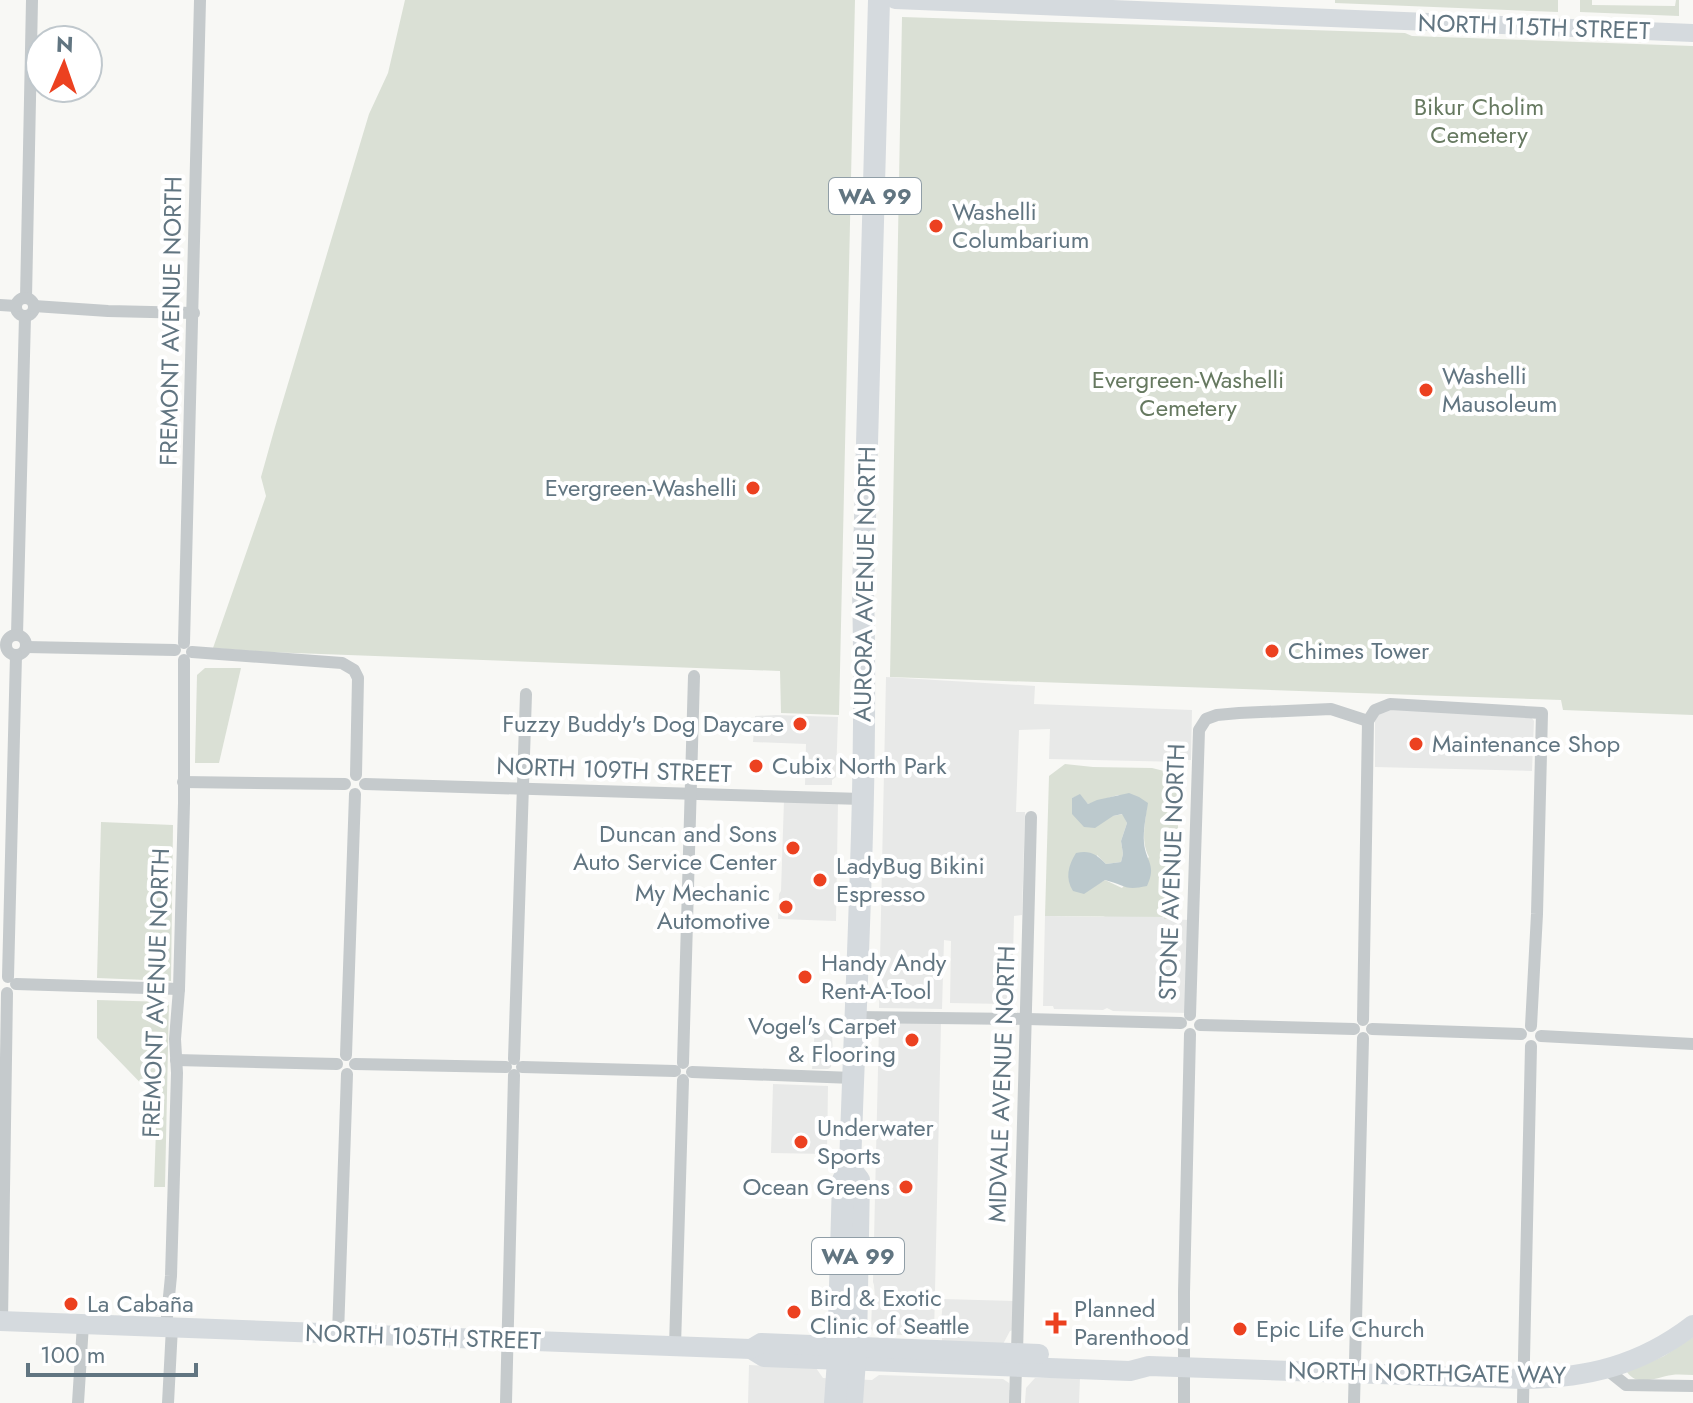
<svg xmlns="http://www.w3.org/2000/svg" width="1693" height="1403" font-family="Jost,sans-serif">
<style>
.built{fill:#e8e9e8}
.green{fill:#dae0d5;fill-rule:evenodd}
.water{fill:#bcc9cd}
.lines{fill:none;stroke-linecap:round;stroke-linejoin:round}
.street{stroke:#c5cacc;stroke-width:12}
.secondary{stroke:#d5dade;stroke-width:18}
.primary{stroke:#d5dade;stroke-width:20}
.highway{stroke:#d5dade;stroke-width:22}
.poi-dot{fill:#ec4120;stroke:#fff;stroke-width:3}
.labels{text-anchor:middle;stroke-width:8;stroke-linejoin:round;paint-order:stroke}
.shield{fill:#fff;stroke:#909ea7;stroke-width:2}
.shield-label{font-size:22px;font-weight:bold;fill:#617581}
.street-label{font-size:24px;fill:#617581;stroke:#fff}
.park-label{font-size:24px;fill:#667960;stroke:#fff}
.poi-label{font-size:24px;fill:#617581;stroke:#fff;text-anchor:start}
</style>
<rect width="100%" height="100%" fill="#f8f8f5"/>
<!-- built -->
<g class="built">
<polygon points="886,677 1035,686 1034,704 1192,710 1191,760 1184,760 1183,762 1049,759 1050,729 1019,730 1016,812 1025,812 1022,915 1014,916 1012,997 1005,1004 950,1003 951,941 944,940 942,1009 879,1008"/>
<polygon points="1388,709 1531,717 1534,721 1532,771 1375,767 1375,721 1378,715"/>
<polygon points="776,715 838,717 836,777 832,780 832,785 805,785 806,744 753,742 755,716"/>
<polygon points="784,800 838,802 836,921 778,919 779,894 781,891"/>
<polygon points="1108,915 1164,917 1165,919 1190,920 1187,1013 1113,1011 1107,1008 1103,1010 1054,1009 1053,1006 1043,1006 1045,916 1103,917"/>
<polygon points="899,1023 941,1023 934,1336 876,1334 871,1329 872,1302 875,1297 874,1285 873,1282 879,1026"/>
<polygon points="815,1028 832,1031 833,1060 831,1061 831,1067 828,1069 812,1069"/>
<polygon points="773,1084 828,1086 827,1154 771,1153"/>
<polygon points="943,1299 1014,1301 1013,1330 1010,1331 1003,1344 942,1341 942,1337 940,1337"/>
<polygon points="749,1365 816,1368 823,1378 872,1380 879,1375 1003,1379 1009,1383 1009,1390 1016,1390 1015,1403 748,1403"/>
<polygon points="1035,1378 1080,1378 1079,1403 1025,1403 1026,1388"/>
</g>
<!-- green -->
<g class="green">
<polygon points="405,0 855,0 839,715 781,713 780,671 267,652 213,648 266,496 261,477 275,427 369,114 388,73"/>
<polygon points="1335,0 1558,0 1558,12 1335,3"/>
<polygon points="1580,0 1592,0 1592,5 1675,6 1676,0 1679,0 1679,16 1580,12"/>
<polygon points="902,17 1405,33 1412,36 1693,46 1693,715 1563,710 1561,700 890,677"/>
<polygon points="205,668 241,668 219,763 195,763 197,675"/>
<path d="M1065,764L1093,767L1152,768L1168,772L1178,786V854L1173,861L1177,867L1175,919H1164V917L1045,916L1049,776ZM1080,795L1088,804L1118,795L1147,803C1146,822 1140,840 1149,857L1122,888L1105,880L1094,886L1097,855L1106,864L1121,862L1123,854L1121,841L1127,823L1123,814L1113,816L1072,798Z"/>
<polygon points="101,822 173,825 171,981 97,978"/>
<polygon points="97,1000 169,1002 165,1187 154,1187 157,1100 97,1038"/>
<path d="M1693,1337V1375C1686,1375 1679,1374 1672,1375C1657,1377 1638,1388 1627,1372L1664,1356Z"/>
</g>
<!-- water -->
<path class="water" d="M1129,793L1139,797L1148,803C1146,816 1143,830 1144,843C1146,862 1157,865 1147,886C1124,891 1125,885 1105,880L1084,894L1073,891C1065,878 1068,866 1076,853C1090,850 1096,854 1106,864L1121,862L1123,854L1121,841L1127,823L1122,814L1113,816L1095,828L1084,827L1072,814V798L1080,794L1088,804L1097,800Z"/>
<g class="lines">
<!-- street -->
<g class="street">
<polyline points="26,298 32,0"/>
<circle cx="25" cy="307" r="9"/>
<polyline points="0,305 16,306"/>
<polyline points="34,306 108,311 194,313"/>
<polyline points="17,635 25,316"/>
<circle cx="16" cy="645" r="10"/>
<polyline points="184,643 200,0"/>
<polyline points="26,647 175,650"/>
<polyline points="192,652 342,663 354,670 358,678 356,775"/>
<polyline points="183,782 345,784"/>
<polyline points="365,784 862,799"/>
<polyline points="8,977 16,655"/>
<polyline points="16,984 179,989"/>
<polyline points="1190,1015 1199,730 1206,719 1217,715 1239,713 1331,709 1368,721"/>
<polyline points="855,1017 1027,1019 1181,1023"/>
<polyline points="1363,1020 1368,721 1375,710 1390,704 1542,713 1537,914 1531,1026"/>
<polyline points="1200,1025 1354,1029"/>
<polyline points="1372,1029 1521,1034"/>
<polyline points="1541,1036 1693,1044"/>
<polyline points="346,1055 355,794"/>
<polyline points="514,1059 526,694"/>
<polyline points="176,1060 337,1064"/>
<polyline points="683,1063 694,676"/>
<polyline points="355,1064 506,1067"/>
<polyline points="522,1067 675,1071"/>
<polyline points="692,1072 853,1078"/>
<polyline points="2,1321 7,993"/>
<polyline points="166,1327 171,1276 177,1073 175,1039 179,989 184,803 184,660"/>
<polyline points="338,1334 347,1074"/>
<polyline points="675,1346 683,1080"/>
<polyline points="1017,1353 1031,817"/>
<polyline points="1606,1369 1626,1385 1693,1386"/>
<polyline points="78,1403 83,1324"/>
<polyline points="168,1403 172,1327"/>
<polyline points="506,1403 514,1075"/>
<polyline points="1015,1403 1016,1367"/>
<polyline points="1184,1403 1184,1292 1190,1034"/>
<polyline points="1354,1403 1363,1038"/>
<polyline points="1523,1403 1531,1046"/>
</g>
<!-- secondary -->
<polyline class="secondary" points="895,0 1693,33"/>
<!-- primary -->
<g class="primary">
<path d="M0,1321L751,1349L764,1357L1130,1371L1149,1366L1523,1379C1588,1378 1641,1365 1693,1325"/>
<polyline points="751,1349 761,1343 1039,1354"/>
</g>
<!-- highway -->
<g class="highway">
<polyline points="850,1168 859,1180 856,1346 852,1403"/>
<path d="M835,1403L838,1360L843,1180L850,1168C856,976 868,784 863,592L879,0"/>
</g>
</g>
<!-- markers -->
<g class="poi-dot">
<circle cx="936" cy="226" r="8"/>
<circle cx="1426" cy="390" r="8"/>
<circle cx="753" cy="488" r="8"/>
<circle cx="1272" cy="651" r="8"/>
<circle cx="800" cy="724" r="8"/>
<circle cx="1416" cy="744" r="8"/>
<circle cx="756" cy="766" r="8"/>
<circle cx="793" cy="848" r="8"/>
<circle cx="820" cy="880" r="8"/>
<circle cx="786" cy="907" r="8"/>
<circle cx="805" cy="977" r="8"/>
<circle cx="912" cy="1040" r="8"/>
<circle cx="801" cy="1142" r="8"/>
<circle cx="906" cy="1187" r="8"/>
<circle cx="71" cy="1304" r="8"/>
<circle cx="794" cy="1312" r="8"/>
<path d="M1052 1311h8v8h8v8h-8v8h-8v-8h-8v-8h8z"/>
<circle cx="1240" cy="1329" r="8"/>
</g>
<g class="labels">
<!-- shield labels -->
<g class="shield">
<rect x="829" y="178" width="92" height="36" rx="6"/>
<rect x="812" y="1238" width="92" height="36" rx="6"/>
</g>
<g class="shield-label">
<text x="875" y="204">WA 99</text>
<text x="858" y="1264">WA 99</text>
</g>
<!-- street labels -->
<g class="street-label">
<text transform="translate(1534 27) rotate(2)" y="8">NORTH 115TH STREET</text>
<text transform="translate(171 321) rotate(-89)" y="8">FREMONT AVENUE NORTH</text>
<text transform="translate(865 584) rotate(-89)" y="8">AURORA AVENUE NORTH</text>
<text transform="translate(614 770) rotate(2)" y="8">NORTH 109TH STREET</text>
<text transform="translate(1172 872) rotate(-88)" y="8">STONE AVENUE NORTH</text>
<text transform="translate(156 993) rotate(-88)" y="8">FREMONT AVENUE NORTH</text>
<text transform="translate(1002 1084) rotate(-88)" y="8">MIDVALE AVENUE NORTH</text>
<text transform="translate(423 1337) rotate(2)" y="8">NORTH 105TH STREET</text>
<text transform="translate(1427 1373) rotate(1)" y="8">NORTH NORTHGATE WAY</text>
</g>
<!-- park labels -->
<g class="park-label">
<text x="1479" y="115">Bikur Cholim<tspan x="1479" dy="28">Cemetery</tspan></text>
<text x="1188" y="388">Evergreen-Washelli<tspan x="1188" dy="28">Cemetery</tspan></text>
</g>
<!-- poi labels -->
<g class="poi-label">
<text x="952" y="220">Washelli<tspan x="952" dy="28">Columbarium</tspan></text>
<text x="1442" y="384">Washelli<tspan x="1442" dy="28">Mausoleum</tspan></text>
<text x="737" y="496" text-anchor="end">Evergreen-Washelli</text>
<text x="1288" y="659">Chimes Tower</text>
<text x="784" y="732" text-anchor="end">Fuzzy Buddy's Dog Daycare</text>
<text x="1432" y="752">Maintenance Shop</text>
<text x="772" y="774">Cubix North Park</text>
<text x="777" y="842" text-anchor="end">Duncan and Sons<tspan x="777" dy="28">Auto Service Center</tspan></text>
<text x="836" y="874">LadyBug Bikini<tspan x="836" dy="28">Espresso</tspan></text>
<text x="770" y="901" text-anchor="end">My Mechanic<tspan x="770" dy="28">Automotive</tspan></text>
<text x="821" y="971">Handy Andy<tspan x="821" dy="28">Rent-A-Tool</tspan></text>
<text x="896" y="1034" text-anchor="end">Vogel's Carpet<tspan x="896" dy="28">&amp; Flooring</tspan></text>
<text x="817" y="1136">Underwater<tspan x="817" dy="28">Sports</tspan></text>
<text x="890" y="1195" text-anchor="end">Ocean Greens</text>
<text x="810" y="1306">Bird &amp; Exotic<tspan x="810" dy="28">Clinic of Seattle</tspan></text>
<text x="87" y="1312">La Cabaña</text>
<text x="1074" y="1317">Planned<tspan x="1074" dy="28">Parenthood</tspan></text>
<text x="1256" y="1337">Epic Life Church</text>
</g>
</g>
<!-- north arrow -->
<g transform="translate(64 64) rotate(2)"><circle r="38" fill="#ffffff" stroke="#c0c8cd" stroke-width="2"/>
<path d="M0-6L14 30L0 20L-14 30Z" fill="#ec4120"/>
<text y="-12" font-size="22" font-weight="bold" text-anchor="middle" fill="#617581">N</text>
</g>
<!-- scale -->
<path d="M28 1363v12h168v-12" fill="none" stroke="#617581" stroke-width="4"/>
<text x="40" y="1363" font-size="24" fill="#617581" stroke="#ffffff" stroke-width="6" paint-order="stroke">100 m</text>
</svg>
